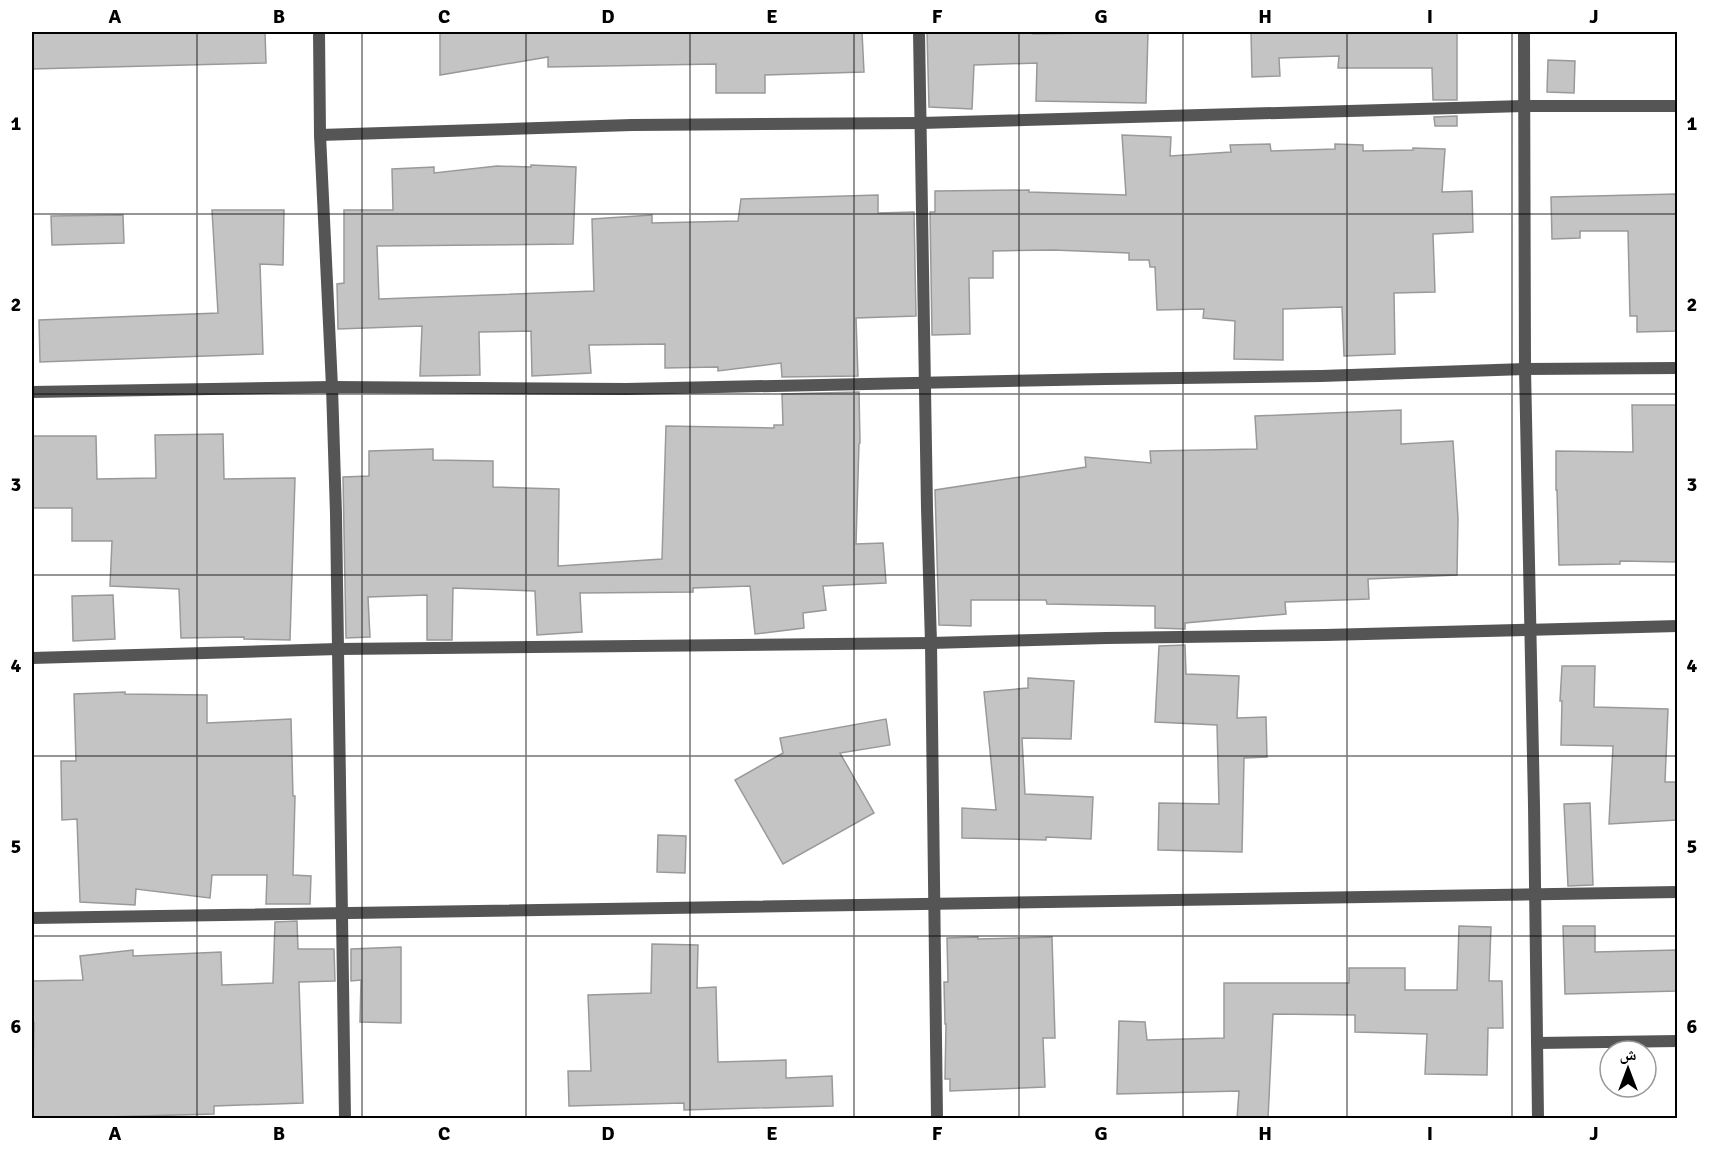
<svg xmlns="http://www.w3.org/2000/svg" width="1709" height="1150" font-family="Signika,'Noto Naskh Arabic',sans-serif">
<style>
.building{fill:#c4c4c4;stroke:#999;stroke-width:1.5}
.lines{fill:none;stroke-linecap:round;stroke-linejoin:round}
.street{stroke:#555;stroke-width:12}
.grid{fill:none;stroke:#000;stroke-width:1.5;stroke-opacity:0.55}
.neatline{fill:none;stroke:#000;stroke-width:2}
.grid-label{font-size:20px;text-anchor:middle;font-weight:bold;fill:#000}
</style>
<rect width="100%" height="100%" fill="#fff"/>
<!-- building -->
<g class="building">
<polygon points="32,32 265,32 266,63 32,69"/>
<polygon points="463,32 862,32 864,72 765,75 765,93 716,93 716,64 548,67 548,57 440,75 440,33"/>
<polygon points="927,32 1033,32 1033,34 1148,32 1146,103 1036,101 1037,63 974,65 972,109 929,107"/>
<polygon points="1251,32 1457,32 1457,100 1433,100 1432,68 1338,68 1339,56 1279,58 1280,76 1252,77"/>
<polygon points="1548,60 1575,61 1574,93 1547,92"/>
<polygon points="1457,116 1457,126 1435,126 1434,117"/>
<polygon points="1122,135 1171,137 1170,156 1231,152 1230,145 1270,144 1271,151 1335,149 1335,144 1363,145 1363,151 1413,150 1413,148 1445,149 1442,192 1472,191 1473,232 1433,234 1435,292 1394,293 1395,354 1344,356 1342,307 1283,309 1283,360 1234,359 1235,321 1203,318 1204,309 1157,310 1155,267 1150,267 1149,260 1129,260 1129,253 1053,250 993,251 993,278 969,278 970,334 932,335 930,212 935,212 935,191 1029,190 1029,192 1126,195"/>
<polygon points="531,165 576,167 573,244 377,246 379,299 594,291 592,219 652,215 652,223 738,221 741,199 878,195 878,213 914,212 916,316 856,318 858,376 782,377 781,363 718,371 718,367 665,368 665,344 589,345 591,373 532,376 531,331 479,332 480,375 420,376 422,326 338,329 337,284 344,283 344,210 393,210 392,169 434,167 434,173 497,166 531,167"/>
<polygon points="1677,194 1677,331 1637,332 1637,316 1630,316 1628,231 1580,231 1580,238 1552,239 1551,197"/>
<polygon points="212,210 284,210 283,265 260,264 263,354 40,362 39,320 218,313"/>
<polygon points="123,215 124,243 52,245 51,216"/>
<polygon points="859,392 860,443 859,444 856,544 883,543 886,583 823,586 826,610 803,613 804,628 755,634 750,586 693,588 693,592 580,593 582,632 537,635 535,591 453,588 452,640 427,640 427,595 368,597 370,637 346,638 343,477 369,476 369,451 433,449 433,460 493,461 493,487 559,489 558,566 662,559 666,426 774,428 774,425 783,425 782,394"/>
<polygon points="1632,405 1677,405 1677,562 1620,561 1620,564 1559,565 1557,490 1556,490 1556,451 1633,452"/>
<polygon points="1401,410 1401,444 1453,441 1458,518 1457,575 1368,579 1369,599 1285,602 1286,614 1185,623 1185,629 1155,628 1155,606 1047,604 1046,600 971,600 971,626 939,625 935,490 1086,467 1085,457 1151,463 1150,451 1257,449 1255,416"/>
<polygon points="223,434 224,479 295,478 290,640 244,639 244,637 181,638 179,589 110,586 112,541 72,541 72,508 32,508 32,436 96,436 97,479 156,478 155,435"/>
<polygon points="113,595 115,639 73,641 72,596"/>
<polygon points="1185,645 1186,674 1239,676 1237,718 1266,717 1267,757 1244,758 1242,852 1158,850 1159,803 1219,804 1217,725 1155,722 1159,646"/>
<polygon points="1562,666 1595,666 1594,707 1668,709 1665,782 1677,782 1677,820 1609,824 1613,746 1561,745 1562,701 1560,701"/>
<polygon points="1028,678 1074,681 1071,739 1022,738 1025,794 1093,797 1091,839 1046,837 1046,840 962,838 962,808 996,810 984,692 1028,688"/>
<polygon points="125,692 125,694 207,695 207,723 291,719 293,796 295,796 293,875 311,876 310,904 266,904 267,875 212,875 210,898 136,889 135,905 80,902 77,819 62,820 61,761 76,761 74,694"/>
<polygon points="886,719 890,745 840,753 874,813 783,864 735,780 783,753 780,738"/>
<polygon points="1590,803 1593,885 1568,886 1564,804"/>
<polygon points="658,835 686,836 685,873 657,872"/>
<polygon points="297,921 298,949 334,949 335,981 299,982 303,1103 214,1106 214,1114 32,1119 34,1023 32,1024 32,981 83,980 80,956 133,950 133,956 221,952 222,985 273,983 275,922"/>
<polygon points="1459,926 1491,927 1489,981 1502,981 1503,1028 1488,1028 1487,1075 1425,1074 1427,1034 1355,1032 1355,1015 1273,1014 1268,1119 1237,1119 1239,1091 1117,1094 1119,1021 1145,1022 1147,1040 1224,1038 1224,983 1349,983 1349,968 1405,968 1405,990 1457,990"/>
<polygon points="1563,926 1595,926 1595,952 1677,950 1677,991 1565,994"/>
<polygon points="978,937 978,939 1052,937 1055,1038 1043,1038 1045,1087 950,1091 950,1079 945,1079 946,1024 945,1024 944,982 948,982 947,938"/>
<polygon points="652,944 698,945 697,988 716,987 718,1062 786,1060 786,1078 832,1076 833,1106 684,1110 684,1103 569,1106 568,1071 591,1071 588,995 651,993"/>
<polygon points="401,947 401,1023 360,1022 361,980 351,981 351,949"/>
</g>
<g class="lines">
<!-- street -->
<g class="street">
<polyline points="319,32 320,135 332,387 336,514 345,1118"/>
<polyline points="919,32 927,508 931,643 937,1118"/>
<polyline points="1524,32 1525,369 1534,805 1538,1118"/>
<polyline points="320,135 632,125 921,123 1524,106 1678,106"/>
<polyline points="32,392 332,387 626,389 1105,379 1321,376 1525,369 1678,368"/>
<polyline points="32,658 338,649 931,643 1106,638 1325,635 1678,626"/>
<path d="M32,918C580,906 1129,903 1678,892"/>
<polyline points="1537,1043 1678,1041"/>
</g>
</g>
<!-- grid -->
<path class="grid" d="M197,32V1118M362,32V1118M526,32V1118M690,32V1118M854,32V1118M1019,32V1118M1183,32V1118M1347,32V1118M1512,32V1118M32,214H1678M32,394H1678M32,575H1678M32,756H1678M32,936H1678"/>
<!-- border -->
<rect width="1709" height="1150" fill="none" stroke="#ffffff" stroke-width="66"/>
<!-- north arrow -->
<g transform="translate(1628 1069)"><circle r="28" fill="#ffffff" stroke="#999999" stroke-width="1.5"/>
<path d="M0-4.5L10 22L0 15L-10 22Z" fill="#000000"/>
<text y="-9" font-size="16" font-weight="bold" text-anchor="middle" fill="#000000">ش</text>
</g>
<rect x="33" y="33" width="1643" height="1084" class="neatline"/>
<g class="grid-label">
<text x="115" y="23">A</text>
<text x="279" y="23">B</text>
<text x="444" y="23">C</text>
<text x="608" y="23">D</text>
<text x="772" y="23">E</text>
<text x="937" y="23">F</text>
<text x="1101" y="23">G</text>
<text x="1265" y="23">H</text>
<text x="1430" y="23">I</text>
<text x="1594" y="23">J</text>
<text x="16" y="130">1</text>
<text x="1692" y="130">1</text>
<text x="16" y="311">2</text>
<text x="1692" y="311">2</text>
<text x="16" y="491">3</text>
<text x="1692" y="491">3</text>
<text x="16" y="672">4</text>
<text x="1692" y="672">4</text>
<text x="16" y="853">5</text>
<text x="1692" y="853">5</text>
<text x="16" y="1033">6</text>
<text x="1692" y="1033">6</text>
<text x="115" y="1140">A</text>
<text x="279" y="1140">B</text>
<text x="444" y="1140">C</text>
<text x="608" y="1140">D</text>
<text x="772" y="1140">E</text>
<text x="937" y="1140">F</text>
<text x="1101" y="1140">G</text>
<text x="1265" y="1140">H</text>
<text x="1430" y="1140">I</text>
<text x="1594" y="1140">J</text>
</g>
</svg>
